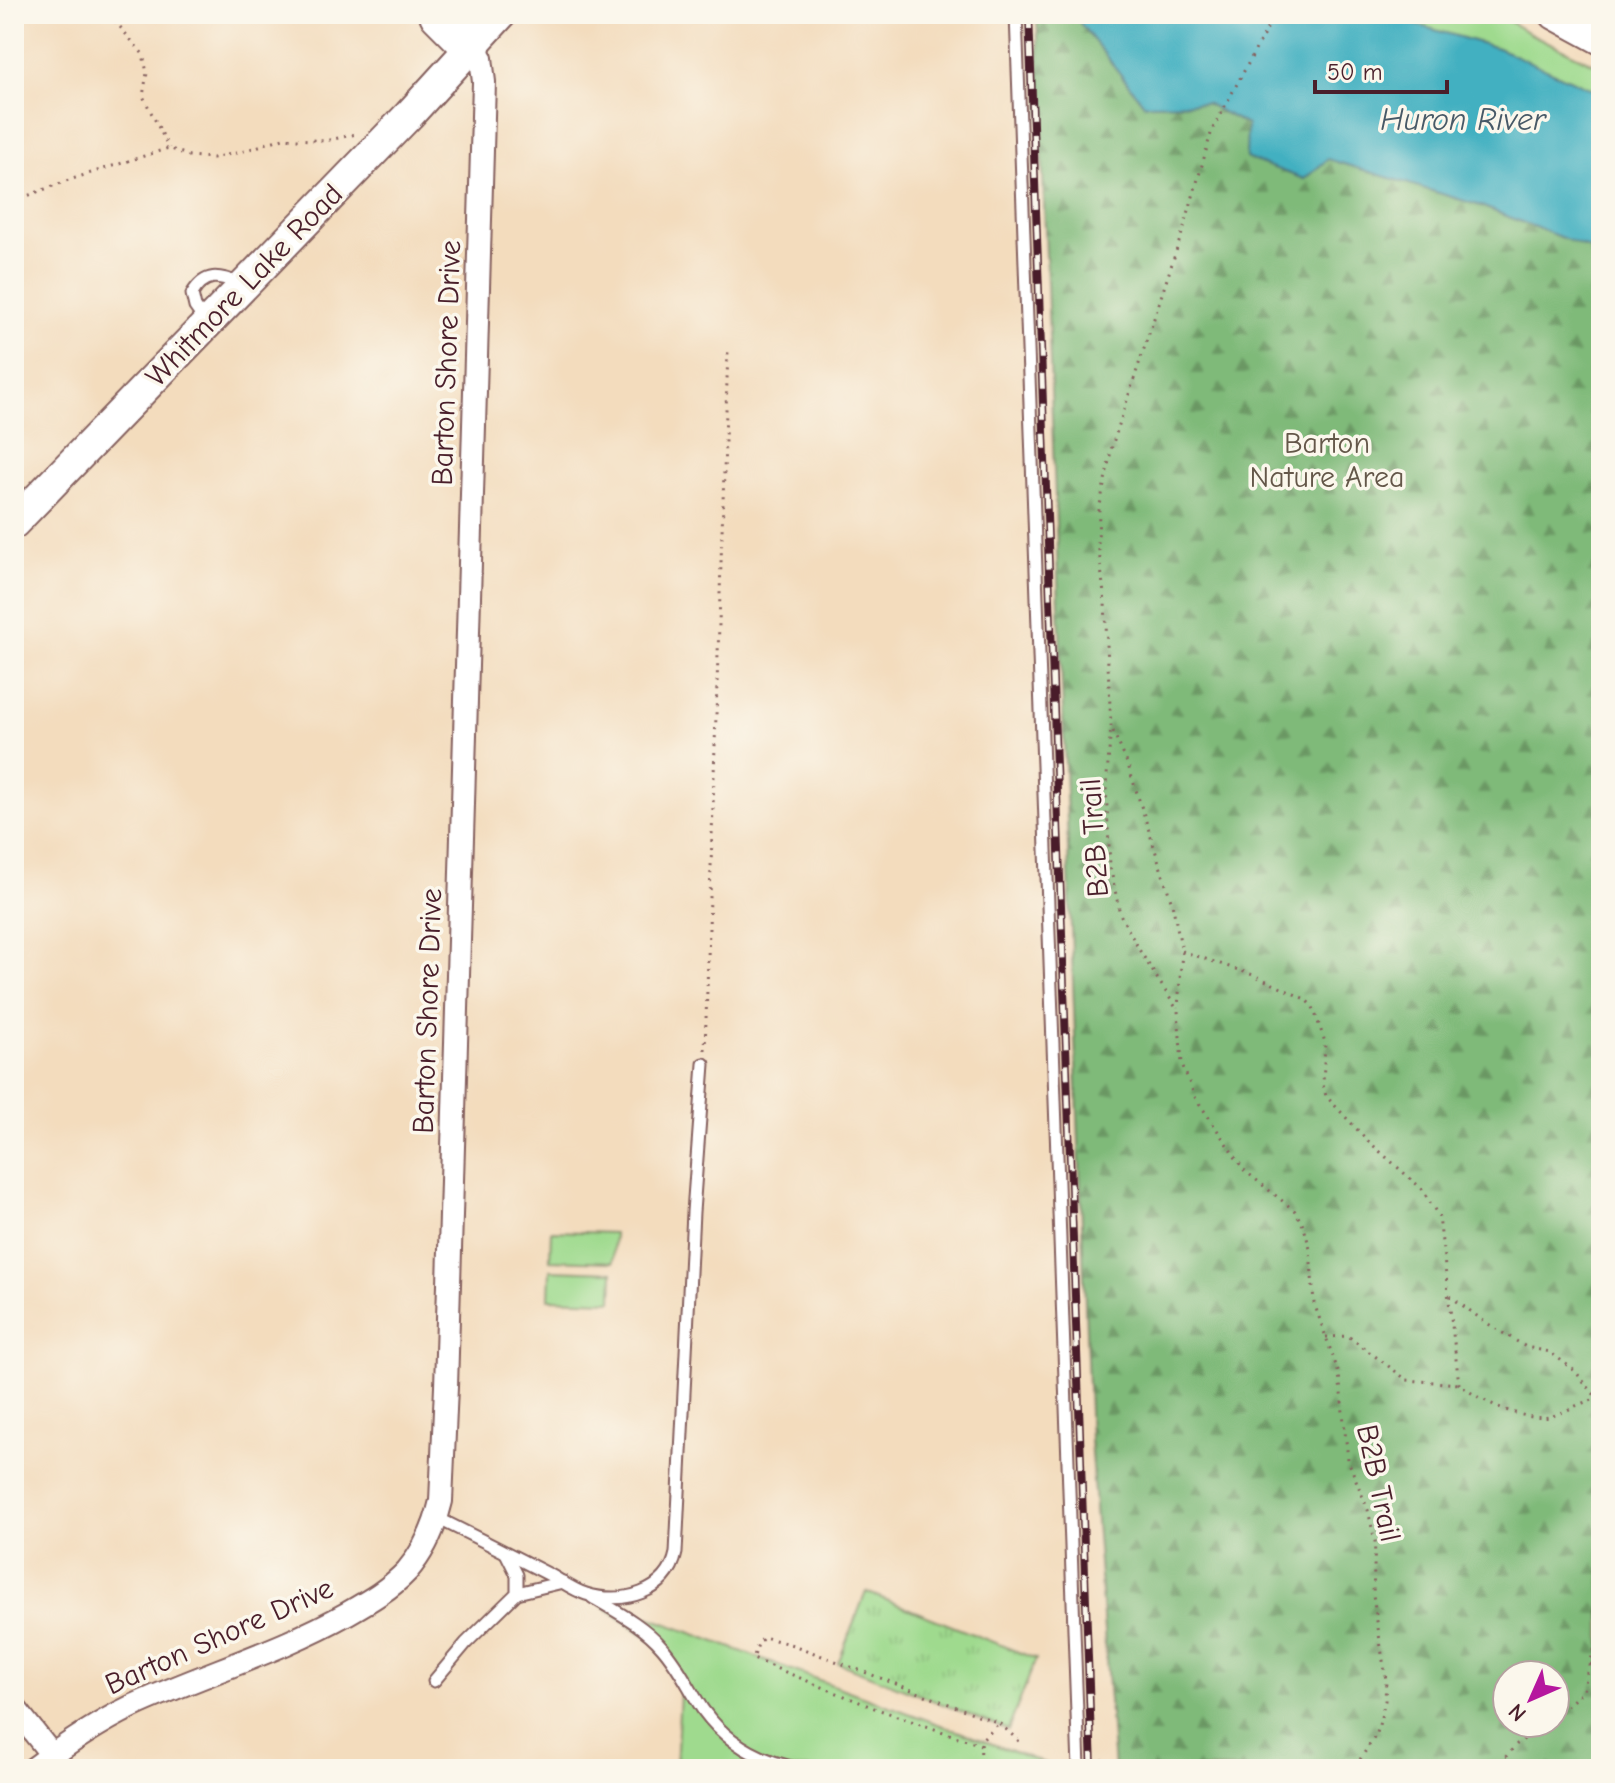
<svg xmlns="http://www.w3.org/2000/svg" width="1615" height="1783" font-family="'Comic Neue',sans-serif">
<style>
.grass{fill:url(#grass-tufts);stroke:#747c5c;stroke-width:2}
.forest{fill:url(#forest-firs);stroke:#646c52;stroke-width:2;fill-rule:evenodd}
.green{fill:#9fda8e;stroke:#747c5c;stroke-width:2}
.water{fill:#43b0c1;stroke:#466876;stroke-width:2}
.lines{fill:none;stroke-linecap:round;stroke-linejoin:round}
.lane-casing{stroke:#85615e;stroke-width:15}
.street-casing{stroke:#85615e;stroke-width:26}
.secondary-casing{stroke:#85615e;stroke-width:34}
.highway-casing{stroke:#85615e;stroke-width:42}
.path{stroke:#85615e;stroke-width:3;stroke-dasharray:2 6;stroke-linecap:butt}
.lane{stroke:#fff;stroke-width:11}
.street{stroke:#fff;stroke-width:22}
.secondary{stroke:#fff;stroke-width:30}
.highway{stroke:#fff;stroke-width:38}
.rail-casing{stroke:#4a1f2b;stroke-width:8}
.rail{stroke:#fbf7ec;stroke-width:5;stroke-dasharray:15;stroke-linecap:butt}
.labels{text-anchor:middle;stroke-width:7;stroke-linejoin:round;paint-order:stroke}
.street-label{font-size:30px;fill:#4a1f2b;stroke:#fbf7ec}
.park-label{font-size:30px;fill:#645749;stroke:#fbf7ec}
.water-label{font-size:32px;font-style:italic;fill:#475967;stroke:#fbf7ec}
</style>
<defs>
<pattern id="grass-tufts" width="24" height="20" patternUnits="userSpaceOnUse" patternTransform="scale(2)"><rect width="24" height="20" fill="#9fda8e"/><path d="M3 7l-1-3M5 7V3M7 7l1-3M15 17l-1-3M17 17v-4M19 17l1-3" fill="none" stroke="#8abb7b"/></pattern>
<pattern id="forest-firs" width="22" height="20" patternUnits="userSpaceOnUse" patternTransform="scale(2)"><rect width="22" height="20" fill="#7fba79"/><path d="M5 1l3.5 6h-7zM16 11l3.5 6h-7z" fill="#6a9763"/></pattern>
</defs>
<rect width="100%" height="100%" fill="#fbf7ec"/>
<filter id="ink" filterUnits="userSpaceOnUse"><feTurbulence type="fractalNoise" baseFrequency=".0125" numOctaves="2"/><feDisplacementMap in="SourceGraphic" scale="16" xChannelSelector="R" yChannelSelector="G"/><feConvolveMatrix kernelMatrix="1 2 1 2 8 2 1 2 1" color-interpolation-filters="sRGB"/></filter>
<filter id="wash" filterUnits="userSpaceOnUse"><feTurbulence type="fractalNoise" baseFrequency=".006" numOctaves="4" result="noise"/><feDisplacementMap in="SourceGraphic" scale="32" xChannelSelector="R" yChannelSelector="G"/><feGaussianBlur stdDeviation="1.8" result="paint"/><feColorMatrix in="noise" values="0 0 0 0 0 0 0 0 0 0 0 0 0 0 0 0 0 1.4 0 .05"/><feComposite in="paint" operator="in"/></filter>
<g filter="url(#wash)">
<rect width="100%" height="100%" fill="#f3dcbd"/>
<!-- grass -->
<polygon class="grass" points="866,1592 1036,1659 1008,1730 838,1663"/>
<!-- forest -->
<path class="forest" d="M1037,14H1073L1144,104L1206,103L1247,125L1304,179L1328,158L1481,206L1601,253V1769H1114L1090,1439ZM1507,1675H1555V1723H1507Z"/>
<!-- green -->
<g class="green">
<polygon points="1379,14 1497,14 1529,33 1601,67 1601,93 1498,48"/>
<polygon points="551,1231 614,1233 613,1262 550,1260"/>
<polygon points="550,1270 613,1272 612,1301 549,1299"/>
<polygon points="586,1594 1060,1769 676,1769 681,1673 662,1648"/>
</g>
<!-- water -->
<polygon class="water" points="1073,14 1379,14 1498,48 1601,93 1601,253 1481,206 1328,159 1304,179 1246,158 1247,125 1206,103 1144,104"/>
</g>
<g filter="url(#ink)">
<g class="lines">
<defs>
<g id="lane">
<polyline points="1016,14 1079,1769"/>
<path d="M205,321L195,307L192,294C205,272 219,275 240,284"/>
<path d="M437,1518C474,1536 511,1555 548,1574C560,1580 573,1590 586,1594C622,1605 668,1593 676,1553L693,1212L704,1064"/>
<polyline points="517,1593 563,1582"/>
<path d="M592,1597C617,1612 643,1625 662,1647C679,1666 689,1689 703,1710C727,1743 762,1762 801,1769"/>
<polyline points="434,1681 466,1643 517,1593 517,1575 506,1553"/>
</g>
<g id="street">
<polyline points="14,1707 52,1755"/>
<path d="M33,1769C64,1746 96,1724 131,1707C202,1674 279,1652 348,1613C369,1601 390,1589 407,1571C425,1550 435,1527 441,1501L446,1387L484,82L481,58L471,46"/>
</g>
<g id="secondary">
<polyline points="1555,14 1601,39"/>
<polyline points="14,523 409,115 501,14"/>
</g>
<polyline id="highway" points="439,14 471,46"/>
</defs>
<!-- lane casing -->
<use href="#lane" class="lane-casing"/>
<!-- street casing -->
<use href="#street" class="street-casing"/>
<!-- secondary casing -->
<use href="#secondary" class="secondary-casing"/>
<!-- highway casing -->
<use href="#highway" class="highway-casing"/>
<!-- path -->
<g class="path">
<polyline points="111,14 114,20 143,54 147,73 143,96 169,148"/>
<polyline points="1275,14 1212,130 1186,221 1112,446 1099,510 1098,542 1105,603 1111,727 1106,788 1110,866 1120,914 1138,948 1178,1011 1182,1064 1195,1097 1244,1170 1295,1211 1304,1227 1310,1249 1314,1303 1339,1374 1348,1460 1368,1510 1375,1541 1373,1595 1386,1680 1385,1701 1377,1733 1354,1769"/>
<polyline points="14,201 66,181 169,148 189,156 212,158 241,152 283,138 325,141 356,134"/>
<polyline points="1113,731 1128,765 1172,903 1182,951 1178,1008"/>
<path d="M1182,951L1256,976L1305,999L1313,1007L1325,1042L1323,1085L1326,1096L1367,1140L1422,1189L1439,1217L1459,1384C1478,1400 1527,1424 1553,1416C1570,1410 1583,1400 1601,1399"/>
<polyline points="705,1050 728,350"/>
<polyline points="1450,1296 1485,1322 1526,1347 1550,1352 1575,1371 1598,1399"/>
<polyline points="1326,1337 1348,1336 1407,1380 1459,1384"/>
<polyline points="1590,1664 1601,1668"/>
<polyline points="1555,1717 1584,1690 1587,1672 1601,1629"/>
<polyline points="981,1745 983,1738 998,1724"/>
<polyline points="1102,1760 1127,1769"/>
<polyline points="980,1769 981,1745 877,1709 753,1659 758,1644 764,1637 793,1645 999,1723 1021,1743"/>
<polyline points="1495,1769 1517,1744 1547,1723"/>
</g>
<!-- lane -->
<use href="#lane" class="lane"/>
<!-- street -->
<use href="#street" class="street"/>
<!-- secondary -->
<use href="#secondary" class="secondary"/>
<!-- highway -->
<use href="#highway" class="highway"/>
<defs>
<polyline id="rail" points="1029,14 1092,1769"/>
</defs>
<!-- rail casing -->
<use href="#rail" class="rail-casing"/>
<!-- rail -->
<use href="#rail" class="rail"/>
</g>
</g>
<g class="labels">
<!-- street labels -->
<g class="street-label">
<text transform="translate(244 285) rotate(-46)" y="10">Whitmore Lake Road</text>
<text transform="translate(446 363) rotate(-88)" y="10">Barton Shore Drive</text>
<text transform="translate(1094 838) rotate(-94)" y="10">B2B Trail</text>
<text transform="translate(427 1011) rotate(-88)" y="10">Barton Shore Drive</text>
<text transform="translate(1379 1483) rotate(78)" y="10">B2B Trail</text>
<text transform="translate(219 1636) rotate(-24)" y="10">Barton Shore Drive</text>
</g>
<!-- park labels -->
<g class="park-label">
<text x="1327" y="453">Barton<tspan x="1327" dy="34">Nature Area</tspan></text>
</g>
<!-- water labels -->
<g class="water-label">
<text x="1463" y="130">Huron River</text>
</g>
</g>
<!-- margin -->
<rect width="1615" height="1783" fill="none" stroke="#fbf7ec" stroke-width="48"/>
<!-- north arrow -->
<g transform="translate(1531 1699) rotate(225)"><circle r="38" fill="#fbf7ec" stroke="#b4a19f" stroke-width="2"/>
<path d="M0-6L14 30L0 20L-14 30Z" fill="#b5179e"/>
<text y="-12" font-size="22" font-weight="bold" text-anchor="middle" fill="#4a1f2b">N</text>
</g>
<!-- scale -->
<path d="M1315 80v12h132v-12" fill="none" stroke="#4a1f2b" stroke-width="4"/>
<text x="1327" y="80" font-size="24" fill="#4a1f2b" stroke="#fbf7ec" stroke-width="6" paint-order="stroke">50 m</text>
</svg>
